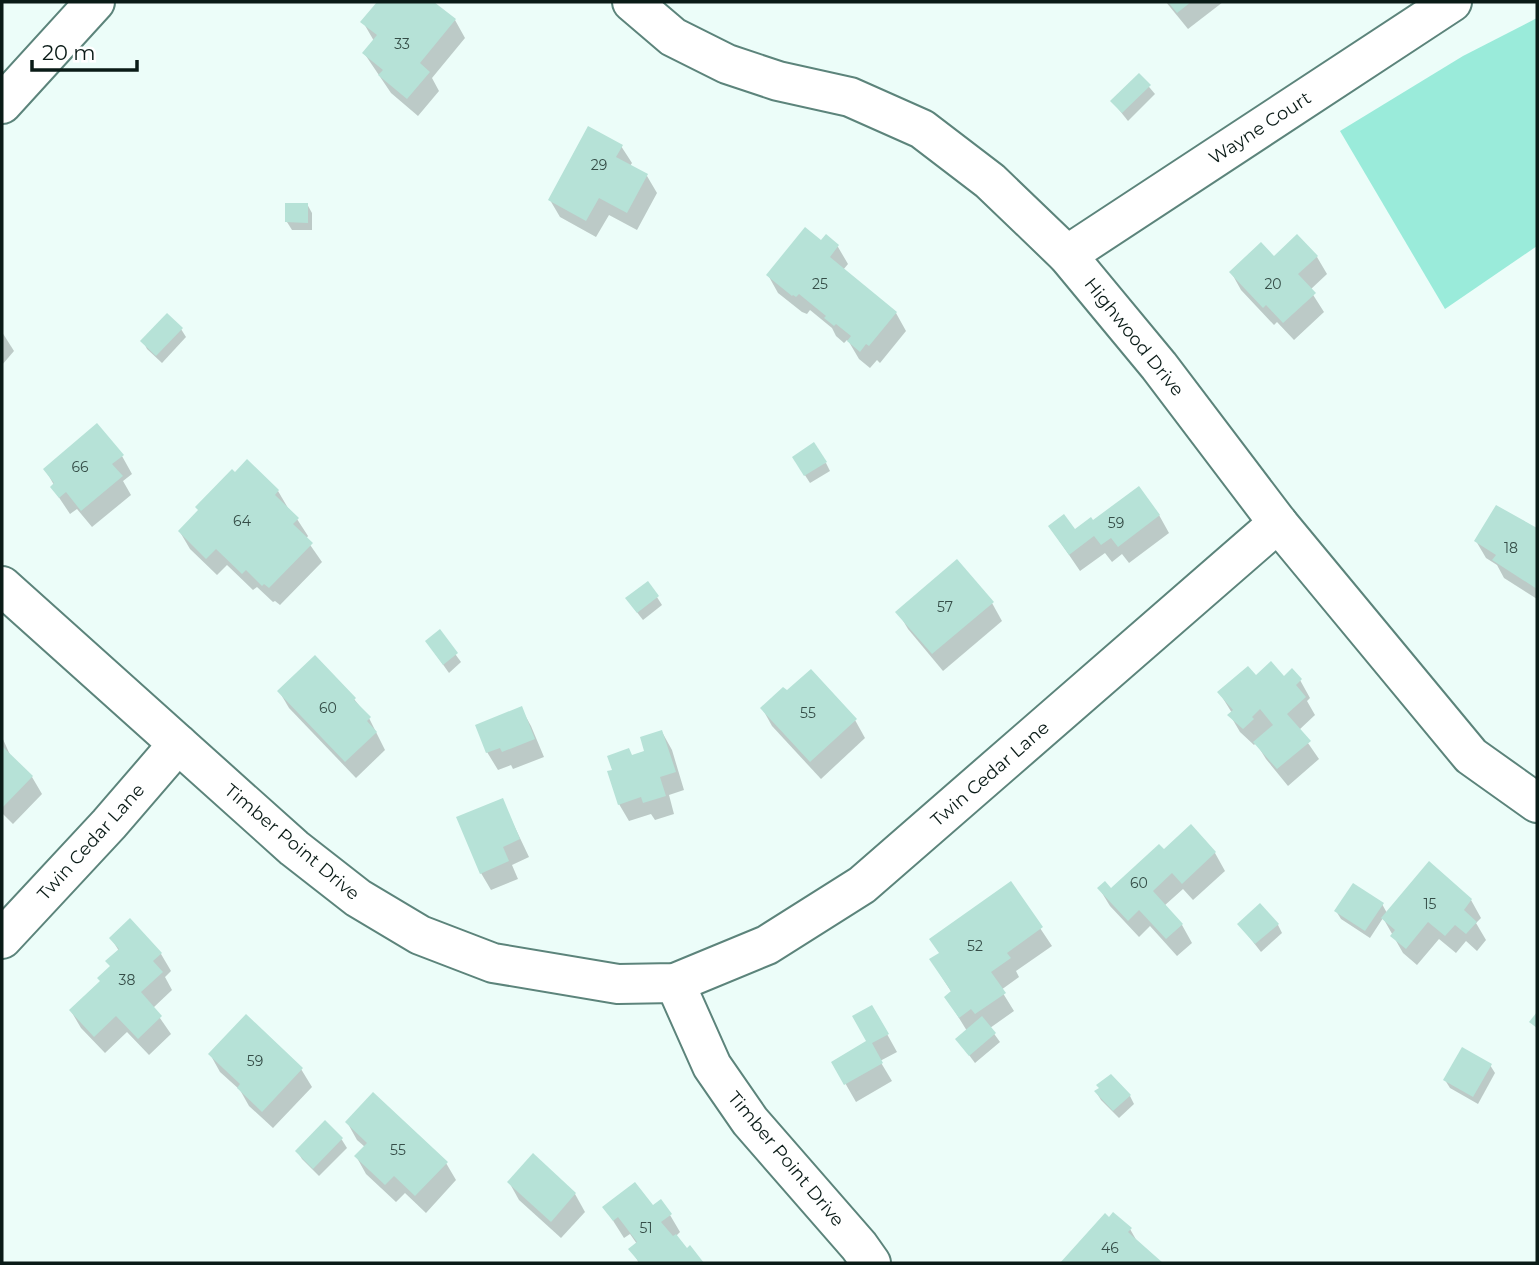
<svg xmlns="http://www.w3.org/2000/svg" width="1539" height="1265" font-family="Montserrat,sans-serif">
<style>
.green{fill:#9aebda}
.shadow{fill:#0003}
.building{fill:#b6e2d7}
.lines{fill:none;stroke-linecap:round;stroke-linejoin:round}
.minor-casing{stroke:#5c847b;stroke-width:42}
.minor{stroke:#fff;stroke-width:38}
.labels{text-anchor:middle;stroke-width:5;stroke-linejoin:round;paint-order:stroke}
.number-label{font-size:14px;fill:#354d47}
.street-label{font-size:18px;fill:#0a1b17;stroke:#fff}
</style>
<rect width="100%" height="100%" fill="#ecfdf9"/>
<!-- green -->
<polygon class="green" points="1537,18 1537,246 1445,309 1340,131 1463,56"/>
<!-- shadow -->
<g class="shadow">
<polygon points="379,2 432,2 455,20 465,38 432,78 439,91 418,116 391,93 364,53 374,41 363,22"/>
<polygon points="1166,2 1223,2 1188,29"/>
<polygon points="1139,75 1155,94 1128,121 1112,101"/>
<polygon points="621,146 632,163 630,166 647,176 657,193 637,230 609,215 596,237 560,217 550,200"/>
<polygon points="307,204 312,213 312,230 292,230 287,222"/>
<polygon points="826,237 838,247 848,264 843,270 896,313 906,331 880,363 877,360 870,368 859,359 849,342 847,340 844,343 836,336 832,328 810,310 807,314 802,312 778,293 768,275 822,242"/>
<polygon points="1317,257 1327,274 1310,290 1324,312 1294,340 1277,322 1274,325 1241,290 1231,272 1274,258"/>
<polygon points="181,329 186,337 162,363 147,349 143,341"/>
<polygon points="2,332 14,351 2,365"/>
<polygon points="122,456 132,474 123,481 131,495 92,527 77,509 70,514 52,487 54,485 45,469"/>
<polygon points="826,463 830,471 810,483 799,466"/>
<polygon points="278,491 288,508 297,519 308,536 306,539 322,562 280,605 275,601 273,602 257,587 253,590 227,565 217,575 190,549 180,532"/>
<polygon points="1159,515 1169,533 1129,563 1122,554 1112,562 1105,553 1080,571 1050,527 1074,531"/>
<polygon points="1522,520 1537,530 1537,599 1504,578 1497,565 1486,558 1476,541"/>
<polygon points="648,583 662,605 643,620 632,606"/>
<polygon points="992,603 1002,621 943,671 908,629 898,612"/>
<polygon points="439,632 461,662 449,673 427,642"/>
<polygon points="1256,677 1300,680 1310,698 1307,701 1315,715 1299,730 1319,759 1288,786 1266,759 1256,743 1254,745 1240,732 1230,715 1232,713 1219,692"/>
<polygon points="279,691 354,699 369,718 385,750 356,778 289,708"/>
<polygon points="521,708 531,726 544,757 513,769 511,765 498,770 487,752"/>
<polygon points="762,708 855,720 865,738 821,779 772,726"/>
<polygon points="662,732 672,750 684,790 669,795 674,814 655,820 651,814 629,821 619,804 633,757 647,752"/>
<polygon points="2,737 11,757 32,777 42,794 13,824 2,813"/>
<polygon points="502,800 529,857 512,865 518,879 491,890 481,873"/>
<polygon points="1191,827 1215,853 1225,871 1193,900 1183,889 1164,906 1182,925 1192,943 1177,956 1150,926 1139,937 1110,906 1099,888 1111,890 1163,852"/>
<polygon points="1010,883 1052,946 1016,971 1019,977 1001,990 1014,1011 990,1028 1000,1042 975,1063 957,1039 967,1031 946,997 952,993 931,960 940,954"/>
<polygon points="1471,900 1481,918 1476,923 1486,940 1477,951 1466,941 1456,953 1439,939 1417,965 1403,953 1383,918 1370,938 1341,919 1336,911 1382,904 1387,913"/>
<polygon points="1239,924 1278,925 1282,933 1261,952"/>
<polygon points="111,938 161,954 171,971 165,977 172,990 153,1008 171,1034 149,1055 127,1032 105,1053 81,1028 71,1011 102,982 111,967 119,951"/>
<polygon points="872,1007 897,1052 880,1061 892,1081 856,1102 833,1062 869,1042"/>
<polygon points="210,1054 301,1069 312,1087 273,1128 249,1106 240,1090 220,1072"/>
<polygon points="1490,1065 1495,1073 1478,1104 1450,1088 1445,1080"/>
<polygon points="1100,1089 1130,1096 1134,1104 1119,1118 1101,1100 1096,1092"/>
<polygon points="347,1122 446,1163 456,1180 426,1213 405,1193 396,1202 366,1174 356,1156 365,1147 357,1140"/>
<polygon points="325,1123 342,1140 347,1148 319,1176 302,1159 297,1151"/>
<polygon points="509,1182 575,1194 585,1212 561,1238 519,1200"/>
<polygon points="605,1208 653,1208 670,1215 680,1232 676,1236 687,1250 690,1248 702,1263 639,1263 631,1249 637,1244 630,1234 624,1238"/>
<polygon points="1105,1216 1130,1229 1138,1243 1161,1263 1062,1263"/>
</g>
<!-- building -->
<g class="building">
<polygon points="377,2 434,2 456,19 420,63 430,72 407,99 378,75 383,70 362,53 377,35 360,22"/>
<polygon points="1168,2 1191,2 1177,13"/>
<polygon points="1139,73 1151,85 1122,113 1110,101"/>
<polygon points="588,126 623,145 616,157 648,174 627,213 599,198 586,221 548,200"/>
<polygon points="285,203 308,203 308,223 285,222"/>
<polygon points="805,227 821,240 826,234 839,245 830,257 897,312 869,346 866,344 860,352 847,341 851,336 836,324 834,326 824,318 826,316 799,294 796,297 793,295 792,296 766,275"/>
<polygon points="1297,234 1318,256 1298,274 1316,293 1283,323 1266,305 1263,308 1229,272 1261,242 1274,256"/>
<polygon points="167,313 183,328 156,356 140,341"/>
<polygon points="97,423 124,455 112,464 123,476 81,511 66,492 59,498 50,487 54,483 43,469"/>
<polygon points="814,442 827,462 804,476 792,457"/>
<polygon points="247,459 279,490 275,495 299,518 293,524 313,543 269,588 264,584 262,586 246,570 242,574 216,549 206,559 178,531 198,510 195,507 232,469 235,472"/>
<polygon points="1139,486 1160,515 1118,547 1111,538 1101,545 1094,536 1069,555 1048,526 1064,514 1075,529 1091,517 1093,520"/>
<polygon points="1496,505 1537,528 1537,589 1492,560 1496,555 1474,541"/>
<polygon points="957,559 994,602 932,654 895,612"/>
<polygon points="648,581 659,596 637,613 625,598"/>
<polygon points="440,629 458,653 443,665 425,641"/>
<polygon points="315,655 356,698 354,700 371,717 367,721 377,732 345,762 277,691"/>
<polygon points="1271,661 1284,676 1292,668 1302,679 1296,685 1306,697 1287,714 1311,741 1277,769 1253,742 1273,725 1260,709 1252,717 1254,719 1243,729 1227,715 1233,710 1217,692 1248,666 1256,675"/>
<polygon points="811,669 857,719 810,762 760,708 783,687 787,690"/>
<polygon points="522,706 535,739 502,752 500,748 486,753 475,725"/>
<polygon points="662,730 676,772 660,777 666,796 643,803 641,797 618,805 607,771 612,770 607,756 629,748 632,755 644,751 640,737"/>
<polygon points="2,746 33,776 2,808"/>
<polygon points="503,798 520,839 503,847 509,861 480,874 456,817"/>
<polygon points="1191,824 1216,852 1182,884 1172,873 1153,891 1183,924 1166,939 1139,910 1128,921 1097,888 1105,881 1111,888 1159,844 1164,849"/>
<polygon points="1429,861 1472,899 1464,910 1477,922 1466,934 1455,925 1445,936 1428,922 1406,949 1390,936 1395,930 1381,918"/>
<polygon points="1011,881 1043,927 1007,953 1011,958 991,972 1006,993 975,1014 971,1009 959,1018 944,997 951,991 929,959 939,953 929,939"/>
<polygon points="1353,883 1384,903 1365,931 1334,911"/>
<polygon points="1260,903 1279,924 1255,944 1237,924"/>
<polygon points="130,918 162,953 153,961 163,972 141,992 162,1016 138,1039 116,1016 94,1037 69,1010 100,981 97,978 110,966 105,961 119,949 109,938"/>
<polygon points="872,1005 889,1034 872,1043 883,1063 844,1085 831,1062 866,1041 852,1016"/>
<polygon points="1537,1012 1537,1028 1529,1022"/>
<polygon points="246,1014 303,1068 262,1112 237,1088 240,1084 208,1054"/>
<polygon points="982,1016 996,1033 969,1056 955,1039"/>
<polygon points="1462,1047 1492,1064 1473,1097 1443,1080"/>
<polygon points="1111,1074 1131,1095 1113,1111 1094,1091 1099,1088 1096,1085"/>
<polygon points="373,1092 448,1162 415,1196 394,1176 385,1185 354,1156 367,1143 345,1122"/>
<polygon points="325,1120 343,1138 313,1169 295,1151"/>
<polygon points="533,1153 576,1193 551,1222 507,1182"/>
<polygon points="635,1182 653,1205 661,1199 672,1214 661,1222 673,1236 676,1234 687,1248 690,1245 704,1263 640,1263 628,1249 637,1242 618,1217 613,1221 602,1207"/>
<polygon points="1113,1212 1132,1228 1128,1232 1163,1263 1060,1263 1105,1213 1109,1217"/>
</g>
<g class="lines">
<defs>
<g id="minor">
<polyline points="632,2 673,37 727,64 778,81 850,97 922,129 990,181 1067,255 1159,366 1278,523 1471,756 1537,803"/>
<polyline points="2,104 95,2"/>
<polyline points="1067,255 1452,2"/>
<polyline points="2,586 294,848 358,898 420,935 493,963 618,984 675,983 767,945 862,885 1278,523"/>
<polyline points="2,939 109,824 178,744"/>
<polyline points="675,983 712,1066 750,1121 859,1246 871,1263"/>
</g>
</defs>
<!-- minor casing -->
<use href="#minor" class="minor-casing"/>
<!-- minor -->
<use href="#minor" class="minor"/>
</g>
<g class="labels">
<!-- number labels -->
<g class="number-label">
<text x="402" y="49">33</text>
<text x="599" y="170">29</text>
<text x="820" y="289">25</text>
<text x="1273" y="289">20</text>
<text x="80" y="472">66</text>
<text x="242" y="526">64</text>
<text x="1116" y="528">59</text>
<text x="1511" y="553">18</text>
<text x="945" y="612">57</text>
<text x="328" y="713">60</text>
<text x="808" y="718">55</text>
<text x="1139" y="888">60</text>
<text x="1430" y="909">15</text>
<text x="975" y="951">52</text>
<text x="127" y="985">38</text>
<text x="255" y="1066">59</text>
<text x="398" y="1155">55</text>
<text x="646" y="1233">51</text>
<text x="1110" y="1253">46</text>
</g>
<!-- street labels -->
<g class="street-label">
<text transform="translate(1260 128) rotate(-33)" y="6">Wayne Court</text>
<text transform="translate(1134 337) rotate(51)" y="6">Highwood Drive</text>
<text transform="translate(990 774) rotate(-41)" y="6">Twin Cedar Lane</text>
<text transform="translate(91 842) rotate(-48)" y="6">Twin Cedar Lane</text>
<text transform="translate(292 842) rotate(40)" y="6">Timber Point Drive</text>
<text transform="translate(786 1159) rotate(50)" y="6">Timber Point Drive</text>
</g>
</g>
<!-- border -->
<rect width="1539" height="1265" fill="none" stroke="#0a1b17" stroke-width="7"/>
<!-- scale -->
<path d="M32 60v10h105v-10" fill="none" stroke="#0a1b17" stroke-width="3.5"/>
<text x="42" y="60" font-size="21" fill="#0a1b17" stroke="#ffffff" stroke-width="5" paint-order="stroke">20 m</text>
</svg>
